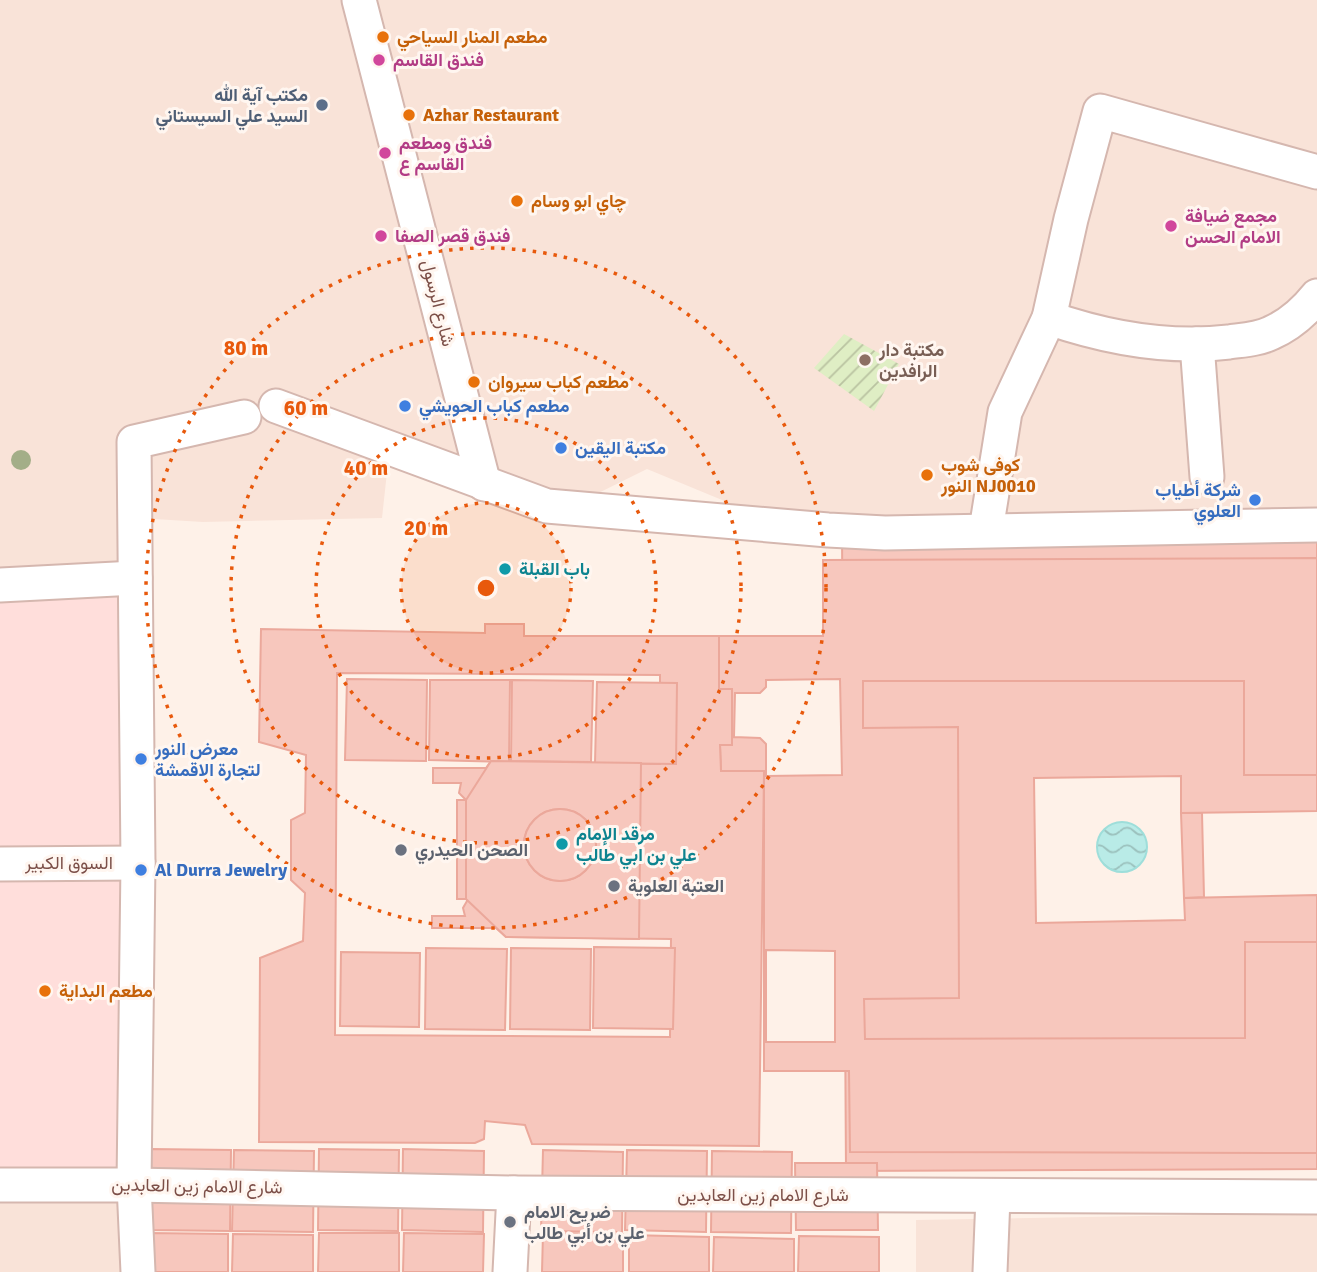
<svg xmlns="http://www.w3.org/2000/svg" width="1317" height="1272" font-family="Signika,Vazirmatn,sans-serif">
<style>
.residential{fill:#f9e3d8}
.commercial{fill:#ffdedb}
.garden{fill:url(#garden-furrows)}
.water{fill:url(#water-waves);stroke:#9ededa;stroke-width:2}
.building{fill:#f7c7bd;stroke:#eba89b;stroke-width:2;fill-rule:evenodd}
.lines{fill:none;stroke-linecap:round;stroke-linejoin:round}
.minor-casing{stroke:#d5b7af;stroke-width:37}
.minor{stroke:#fff;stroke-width:33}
.tree{fill:#a3ae88}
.ring{fill:none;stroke:#e8590c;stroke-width:3.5;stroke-dasharray:3.5 7}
.food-dot{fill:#e8710a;stroke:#fff6f0;stroke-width:2.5}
.hotel-dot{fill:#d1479c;stroke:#fff6f0;stroke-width:2.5}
.service-dot{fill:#5c6f8a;stroke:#fff6f0;stroke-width:2.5}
.education-dot{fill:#8d6e63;stroke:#fff6f0;stroke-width:2.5}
.shop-dot{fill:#3f7fe0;stroke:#fff6f0;stroke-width:2.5}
.culture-dot{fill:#0f9aa8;stroke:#fff6f0;stroke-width:2.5}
.worship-dot{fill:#6b7280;stroke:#fff6f0;stroke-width:2.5}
.labels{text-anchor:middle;stroke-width:6;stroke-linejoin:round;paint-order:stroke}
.food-label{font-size:18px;font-weight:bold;fill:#c56008;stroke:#fff6f0;text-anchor:start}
.hotel-label{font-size:18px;font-weight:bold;fill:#b23c85;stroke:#fff6f0;text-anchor:start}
.service-label{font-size:18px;font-weight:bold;fill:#4e5e75;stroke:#fff6f0;text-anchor:end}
.street-label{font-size:18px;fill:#7c4f48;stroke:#fff6f0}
.education-label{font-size:18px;font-weight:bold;fill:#785e54;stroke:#fff6f0;text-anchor:start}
.shop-label{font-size:18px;font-weight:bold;fill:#366cbe;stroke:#fff6f0;text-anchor:start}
.culture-label{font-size:18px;font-weight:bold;fill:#0d838f;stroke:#fff6f0;text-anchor:start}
.worship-label{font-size:18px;font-weight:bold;fill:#5b616d;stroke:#fff6f0;text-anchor:start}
.centre{fill:#e8590c;stroke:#fff6f0;stroke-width:3.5}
.ring-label{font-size:21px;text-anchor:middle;font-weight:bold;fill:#e8590c;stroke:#fff6f0;stroke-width:6;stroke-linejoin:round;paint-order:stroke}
</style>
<defs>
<pattern id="garden-furrows" width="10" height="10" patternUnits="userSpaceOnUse" patternTransform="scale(1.75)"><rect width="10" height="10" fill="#dfeec4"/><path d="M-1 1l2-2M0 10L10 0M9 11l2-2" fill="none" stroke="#bac3a1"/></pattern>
<pattern id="water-waves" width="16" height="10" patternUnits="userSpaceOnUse" patternTransform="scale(1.75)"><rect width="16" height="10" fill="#b9ebe7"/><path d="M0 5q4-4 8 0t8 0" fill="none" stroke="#9bc1bd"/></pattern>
</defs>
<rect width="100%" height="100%" fill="#fef1e8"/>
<!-- residential -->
<g class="residential">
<polygon points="0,0 1317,0 1317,530 814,538 647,469 556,514 388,463 382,518 203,522 138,518 147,1272 0,1272"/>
<polygon points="1317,1213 1317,1272 916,1272 916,1220"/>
</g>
<!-- commercial -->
<polygon class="commercial" points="135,578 134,1185 0,1185 0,585"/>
<!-- garden -->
<polygon class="garden" points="844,334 899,364 874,411 814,368"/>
<!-- water -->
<circle class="water" cx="1122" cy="847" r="25"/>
<!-- building -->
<g class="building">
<polygon points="1317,530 1317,811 1181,813 1181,776 1034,778 1036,923 1185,920 1184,898 1317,895 1317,1169 846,1171 842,534"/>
<path d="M1317,558V775H1244V681H863V728L958,727L959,998L864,999L865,1039L1245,1038V942H1317V1153L850,1152L849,1071H764V771H721L720,745H732V689H719V636H823V560ZM840,679L842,775L766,776V744L760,738L734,737L735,693H760L766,687V680ZM766,950L835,951V1042H766Z"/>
<path d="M485,624H524V636H719V689H732V745H720L721,771H764L759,1146L532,1144L525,1125L485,1121L484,1139L475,1143L259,1142L260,958L303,941L305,893L291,880V820L305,813L306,755L259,742L261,629L485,633ZM337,673L660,675V764L491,761L486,768H433V783H461L459,793L466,800L467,901L463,908L465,916H432V928H496L506,937L671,939L670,1037L335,1035Z"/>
<polygon points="347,679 427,680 426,761 345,760"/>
<polygon points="430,680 510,680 509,762 429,760"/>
<polygon points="512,680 593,681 591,762 511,761"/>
<polygon points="597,682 677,683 676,764 595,763"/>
<polygon points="491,761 641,763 639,939 506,937 466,899 466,800"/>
<rect x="457" y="800" width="9" height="99"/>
<circle cx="560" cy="845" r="36"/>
<circle cx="560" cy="845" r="36"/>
<polygon points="1181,813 1202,813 1204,897 1184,898"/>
<polygon points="594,947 675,948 673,1029 593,1028"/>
<polygon points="426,948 507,949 505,1030 425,1029"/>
<polygon points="511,948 591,949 590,1030 510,1029"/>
<polygon points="341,952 420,953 419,1027 340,1026"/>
<polygon points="151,1149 231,1150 230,1231 150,1230"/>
<polygon points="319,1149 399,1150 398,1231 318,1230"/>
<polygon points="403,1149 484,1151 483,1232 402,1230"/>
<polygon points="234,1150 314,1151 313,1232 232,1231"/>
<polygon points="543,1150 623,1152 622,1232 541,1231"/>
<polygon points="627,1150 707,1151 706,1232 625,1230"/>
<polygon points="712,1151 792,1152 791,1233 711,1232"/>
<polygon points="795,1163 877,1163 878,1230 796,1230"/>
<polygon points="148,1233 228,1234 228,1272 147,1272"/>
<polygon points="319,1233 399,1233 399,1272 318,1272"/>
<polygon points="404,1233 484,1234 483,1272 403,1272"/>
<polygon points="543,1233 623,1234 623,1272 542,1272"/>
<polygon points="233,1234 313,1235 313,1272 232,1272"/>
<polygon points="629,1235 709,1237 709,1272 629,1272"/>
<polygon points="799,1236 879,1237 879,1272 798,1272"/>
<polygon points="714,1237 794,1239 794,1272 713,1272"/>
</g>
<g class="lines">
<defs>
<g id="minor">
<polyline points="359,0 484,484"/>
<path d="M1049,318C1107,338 1168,349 1229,342C1243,340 1259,339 1271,333C1289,325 1305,311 1317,296"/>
<polyline points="1197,344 1207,477"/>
<polyline points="276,406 547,506 828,530 885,533 1317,525"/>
<polyline points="986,530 1005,412 1049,318 1071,219 1100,111 1317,172"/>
<polyline points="0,585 135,578"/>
<polyline points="0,864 138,863"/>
<polyline points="0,1185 134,1185 514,1193 1317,1197"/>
<polyline points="138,1272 134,1185 138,863 134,442 244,417"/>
<polyline points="510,1272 514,1193"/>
<polyline points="990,1272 993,1197"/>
</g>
</defs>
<!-- minor casing -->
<use href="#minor" class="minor-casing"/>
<!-- minor -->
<use href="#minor" class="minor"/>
</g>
<!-- trees -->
<circle class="tree" cx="21" cy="460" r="10"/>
<!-- distance rings -->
<circle cx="486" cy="588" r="85" fill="#e8590c" fill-opacity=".12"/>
<g class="ring">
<circle cx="486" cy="588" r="85"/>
<circle cx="486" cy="588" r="170"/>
<circle cx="486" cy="588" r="255"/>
<circle cx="486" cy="588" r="340"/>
</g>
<!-- markers -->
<g class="food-dot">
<circle cx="383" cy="37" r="7"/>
<circle cx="409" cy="115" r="7"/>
<circle cx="517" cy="201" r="7"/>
<circle cx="474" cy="382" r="7"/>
<circle cx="927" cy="475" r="7"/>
<circle cx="45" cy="991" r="7"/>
</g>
<g class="hotel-dot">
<circle cx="379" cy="60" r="7"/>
<circle cx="385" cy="153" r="7"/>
<circle cx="1171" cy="226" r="7"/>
<circle cx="381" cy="236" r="7"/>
</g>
<circle class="service-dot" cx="322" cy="105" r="7"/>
<circle class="education-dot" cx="865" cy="360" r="7"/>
<g class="shop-dot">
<circle cx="405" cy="406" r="7"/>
<circle cx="561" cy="448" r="7"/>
<circle cx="1255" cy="500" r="7"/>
<circle cx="141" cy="759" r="7"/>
<circle cx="141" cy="870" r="7"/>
</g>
<g class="culture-dot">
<circle cx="505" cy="569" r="7"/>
<circle cx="562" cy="844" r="7"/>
</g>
<g class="worship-dot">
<circle cx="401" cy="850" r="7"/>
<circle cx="614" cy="886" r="7"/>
<circle cx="510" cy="1222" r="7"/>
</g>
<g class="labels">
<!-- food labels -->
<g class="food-label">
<text x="397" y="43">مطعم المنار السياحي</text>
<text x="423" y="121">Azhar Restaurant</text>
<text x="531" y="207">چاي ابو وسام</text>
<text x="488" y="388">مطعم كباب سيروان</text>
<text x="941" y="471">کوفی شوب<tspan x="941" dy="21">النور NJ0010</tspan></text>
<text x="59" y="997">مطعم البداية</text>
</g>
<!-- hotel labels -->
<g class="hotel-label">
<text x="393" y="66">فندق القاسم</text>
<text x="399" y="149">فندق ومطعم<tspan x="399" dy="21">القاسم ع</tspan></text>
<text x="1185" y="222">مجمع ضيافة<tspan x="1185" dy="21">الامام الحسن</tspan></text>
<text x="395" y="242">فندق قصر الصفا</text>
</g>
<!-- service labels -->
<g class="service-label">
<text x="308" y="101">مكتب آية الله<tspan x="308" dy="21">السيد علي السيستاني</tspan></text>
</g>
<!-- street labels -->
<g class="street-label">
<text transform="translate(438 303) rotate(76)" y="6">شارع الرسول</text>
<text x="69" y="869">السوق الكبير</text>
<text transform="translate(197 1186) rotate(1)" y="6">شارع الامام زين العابدين</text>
<text x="763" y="1201">شارع الامام زين العابدين</text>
</g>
<!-- education labels -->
<g class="education-label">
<text x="879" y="356">مكتبة دار<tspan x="879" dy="21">الرافدين</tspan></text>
</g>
<!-- shop labels -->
<g class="shop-label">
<text x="419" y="412">مطعم كباب الحويشي</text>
<text x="575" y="454">مكتبة اليقين</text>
<text x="1241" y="496" text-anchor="end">شركة أطياب<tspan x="1241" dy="21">العلوي</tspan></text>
<text x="155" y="755">معرض النور<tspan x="155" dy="21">لتجارة الاقمشة</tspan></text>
<text x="155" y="876">Al Durra Jewelry</text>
</g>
<!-- culture labels -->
<g class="culture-label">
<text x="519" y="575">باب القبلة</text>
<text x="576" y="840">مرقد الإمام<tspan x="576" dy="21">علي بن ابي طالب</tspan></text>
</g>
<!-- worship labels -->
<g class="worship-label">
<text x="415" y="856">الصحن الحيدري</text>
<text x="628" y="892">العتبة العلوية</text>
<text x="524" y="1218">ضريح الامام<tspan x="524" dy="21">علي بن أبي طالب</tspan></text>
</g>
</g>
<circle cx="486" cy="588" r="10" class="centre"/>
<g class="ring-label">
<text x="246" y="355">80 m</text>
<text x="306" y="415">60 m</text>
<text x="366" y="475">40 m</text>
<text x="426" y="535">20 m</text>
</g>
</svg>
